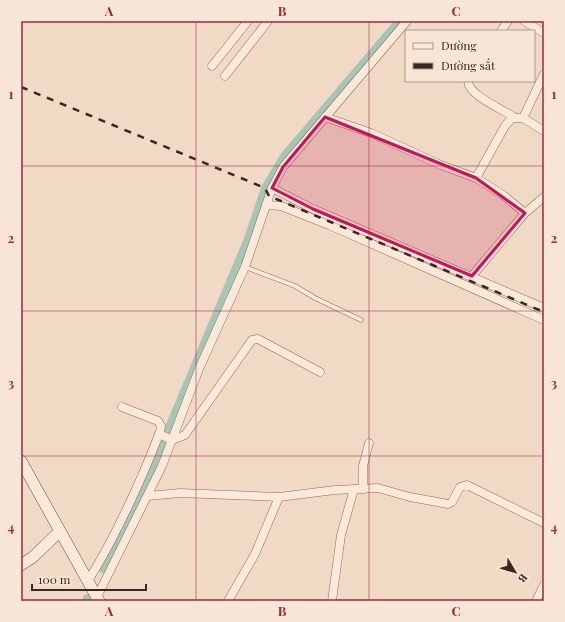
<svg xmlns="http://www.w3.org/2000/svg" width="565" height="622" font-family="'Playfair Display',serif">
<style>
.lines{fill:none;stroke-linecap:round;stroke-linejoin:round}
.canal{stroke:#a7c4b5;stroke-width:8}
.lane-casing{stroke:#8c695a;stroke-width:5}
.street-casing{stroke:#8c695a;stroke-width:9}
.secondary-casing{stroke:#6e4b3d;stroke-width:12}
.lane{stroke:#fae9d9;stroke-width:4}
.street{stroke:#fae9d9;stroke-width:8}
.secondary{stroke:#fae9d9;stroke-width:11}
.rail{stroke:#3c261f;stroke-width:2.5;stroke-dasharray:7 7;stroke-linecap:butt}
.marked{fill:#c2185b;fill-opacity:0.2;stroke:#c2185b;stroke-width:3;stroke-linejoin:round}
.grid{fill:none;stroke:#9e2743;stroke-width:1;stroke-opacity:0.55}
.neatline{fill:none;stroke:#9e2743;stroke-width:1.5}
.grid-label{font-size:13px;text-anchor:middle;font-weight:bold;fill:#9e2743}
</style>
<rect width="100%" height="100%" fill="#f0dac5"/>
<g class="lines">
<!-- canal -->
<g class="canal">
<polyline points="103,569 128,525 248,239 265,188 284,156 399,21"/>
<polyline points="86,601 87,598"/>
</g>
<defs>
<polyline id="lane" points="245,267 295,286 315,298 361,320"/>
<g id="street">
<polyline points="524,21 544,33"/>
<polyline points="501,31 508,21"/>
<polyline points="212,66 248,21"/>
<polyline points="225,76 268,21"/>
<path d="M468,81C468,95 502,109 514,117"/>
<polyline points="325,117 371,133 441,165 476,178 503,195 525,213"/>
<polyline points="523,118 544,74"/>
<polyline points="476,178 505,126 512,118 523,118 544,131"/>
<polyline points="272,188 313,209 544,308"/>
<polyline points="266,205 281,206 329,225 544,320"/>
<polyline points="472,276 525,213 544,197"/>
<polyline points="159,434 172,440 185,435 252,340 258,339 320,372"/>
<polyline points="363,489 363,466 369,443"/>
<polyline points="148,496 180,493 279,497 335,490 378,488 410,497 448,504 452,502 460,487 467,485 544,523"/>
<path d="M88,581C117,534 140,483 160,432L161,426L158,421L122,407"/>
<polyline points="95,601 162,466 199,369 245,267 272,188 283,167 407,21"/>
<polyline points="228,601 255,554 279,497"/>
<polyline points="332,601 341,535 354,489"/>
<polyline points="536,601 544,585"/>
</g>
<g id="secondary">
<polyline points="21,461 99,601"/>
<polyline points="21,565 33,557 60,531"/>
</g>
</defs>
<!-- lane casing -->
<use href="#lane" class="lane-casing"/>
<!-- street casing -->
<use href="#street" class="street-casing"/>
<!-- secondary casing -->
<use href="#secondary" class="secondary-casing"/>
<!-- lane -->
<use href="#lane" class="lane"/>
<!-- street -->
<use href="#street" class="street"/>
<!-- secondary -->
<use href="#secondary" class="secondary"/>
<!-- rail -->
<polyline class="rail" points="21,87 265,188 269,196 544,312"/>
</g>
<!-- marked area -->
<path class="marked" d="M325,117L476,178L525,213L472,276L313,209L272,188L283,167Z"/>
<!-- grid -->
<path class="grid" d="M196,21V601M369,21V601M21,166H544M21,311H544M21,456H544"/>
<!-- border -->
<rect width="565" height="622" fill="none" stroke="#f7e6d5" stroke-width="44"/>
<!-- legend -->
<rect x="405" y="30" width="130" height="52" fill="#f7e6d5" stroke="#ac998c"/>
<rect x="413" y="43" width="20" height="6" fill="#fae9d9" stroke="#ac998c"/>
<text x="441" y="50" font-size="12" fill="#3c261f">Đường</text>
<rect x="413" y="63" width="20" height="6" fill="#3c261f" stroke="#ac998c"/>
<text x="441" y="70" font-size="12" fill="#3c261f">Đường sắt</text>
<!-- north arrow -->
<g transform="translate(515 572) rotate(128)" stroke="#f7e6d5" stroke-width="3" paint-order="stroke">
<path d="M0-3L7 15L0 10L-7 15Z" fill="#3c261f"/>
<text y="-6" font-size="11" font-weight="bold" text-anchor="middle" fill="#3c261f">B</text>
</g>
<!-- scale -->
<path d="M32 584v6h114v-6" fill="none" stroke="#3c261f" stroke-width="2"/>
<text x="38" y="584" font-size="12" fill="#3c261f" stroke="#f7e6d5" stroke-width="3" paint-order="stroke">100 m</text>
<rect x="22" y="22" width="521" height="578" class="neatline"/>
<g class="grid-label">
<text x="109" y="16">A</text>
<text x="282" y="16">B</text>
<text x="456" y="16">C</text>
<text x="11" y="99">1</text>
<text x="554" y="99">1</text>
<text x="11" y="243">2</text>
<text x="554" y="243">2</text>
<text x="11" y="388">3</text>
<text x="554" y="388">3</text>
<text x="11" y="532">4</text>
<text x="554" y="532">4</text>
<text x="109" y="616">A</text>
<text x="282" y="616">B</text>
<text x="456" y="616">C</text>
</g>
</svg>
